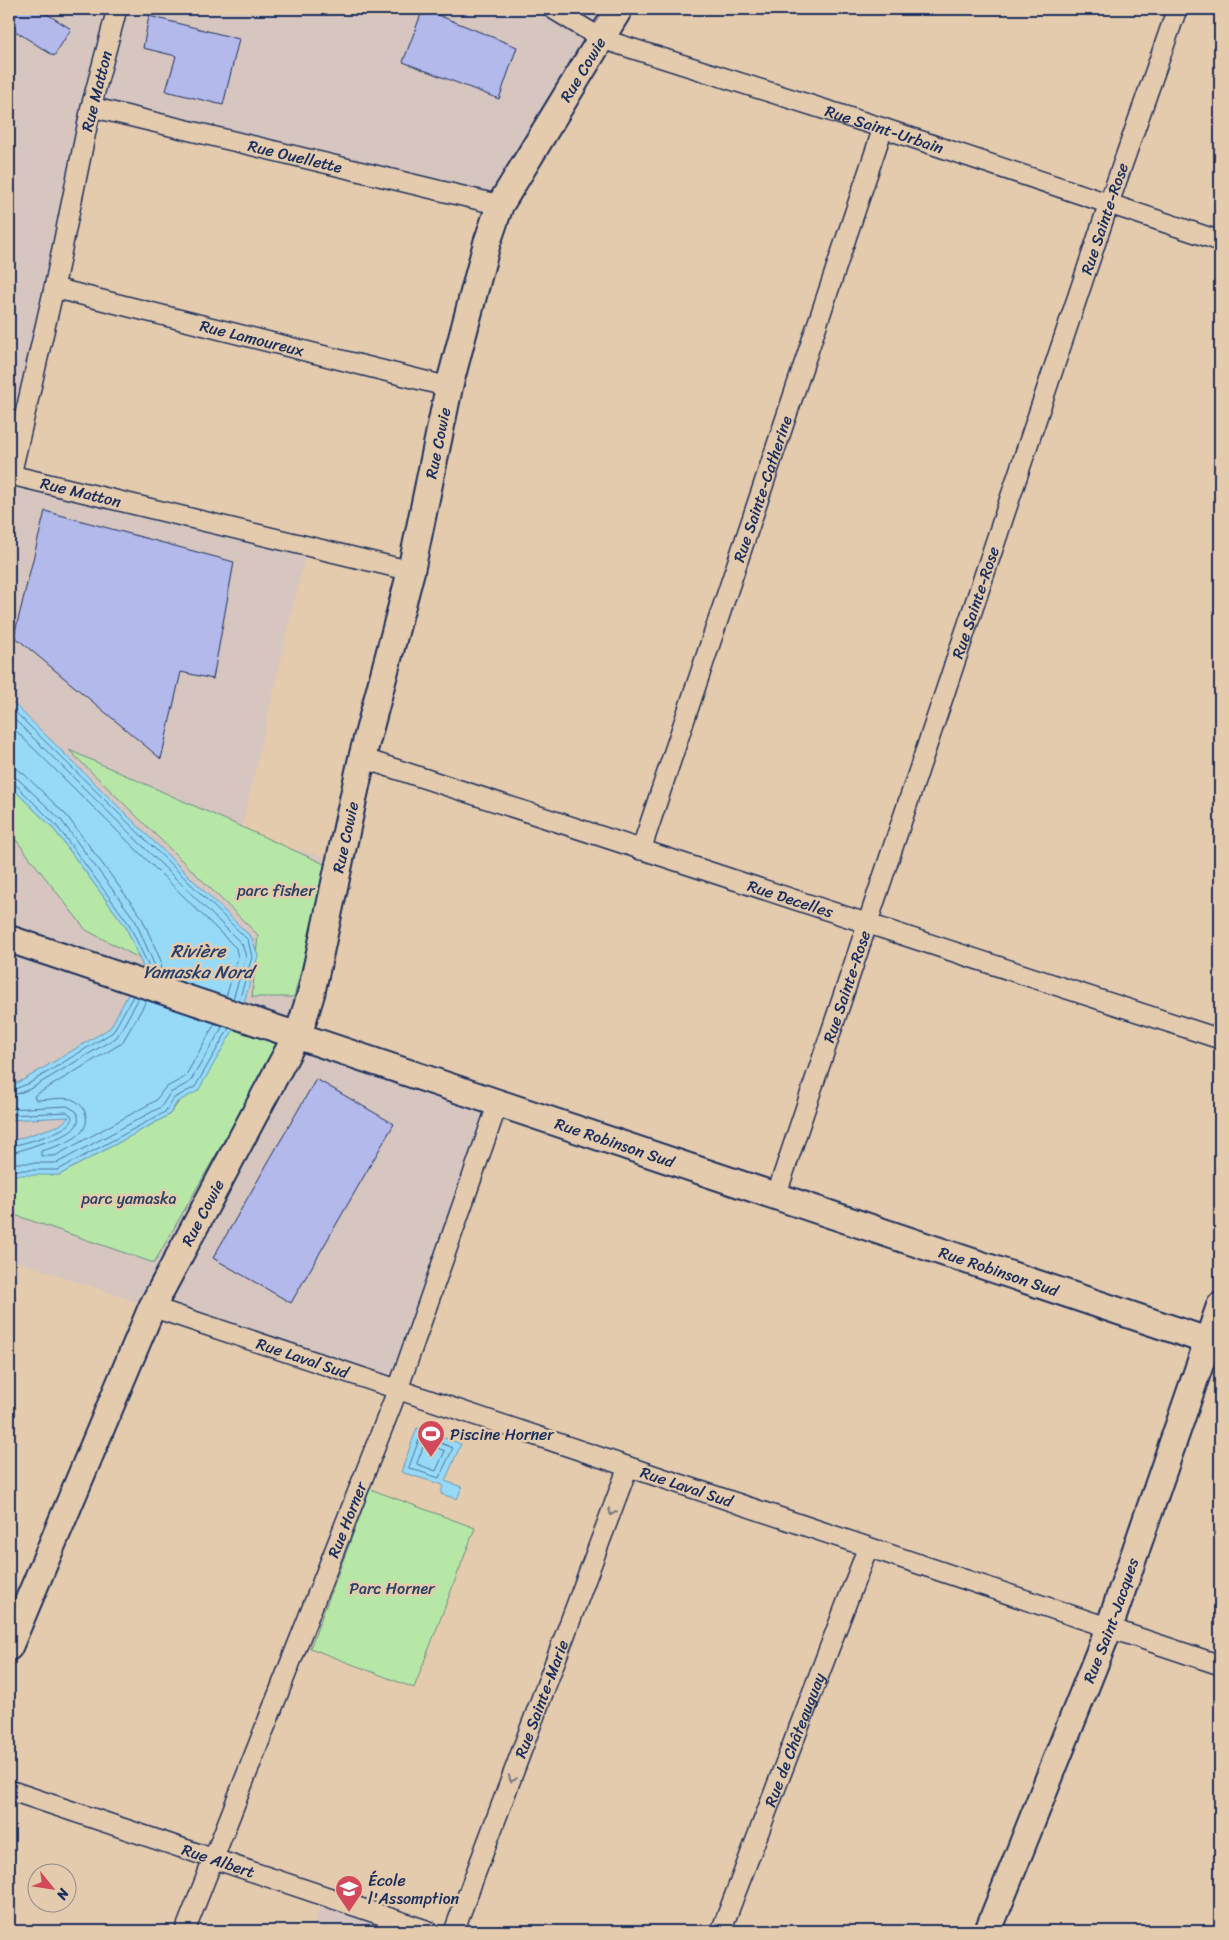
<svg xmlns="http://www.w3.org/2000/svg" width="1229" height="1940" font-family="Sriracha,sans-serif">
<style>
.built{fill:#d6c6bf}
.green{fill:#b7e7a7;stroke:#698b82}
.water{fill:#96daf8;stroke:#6596ba}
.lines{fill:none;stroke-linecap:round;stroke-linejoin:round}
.shore{stroke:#4c739c;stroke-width:1}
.building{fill:#b3b9ea;stroke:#1b2f5e}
.street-casing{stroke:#1b2f5e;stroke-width:22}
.secondary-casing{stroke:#1b2f5e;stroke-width:30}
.street{stroke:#e5cbad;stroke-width:19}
.secondary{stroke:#e5cbad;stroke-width:26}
.oneway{stroke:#767582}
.labels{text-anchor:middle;stroke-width:5;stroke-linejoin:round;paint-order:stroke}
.street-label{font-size:16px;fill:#1b2f5e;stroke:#e5cbad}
.park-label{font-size:16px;fill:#2b4165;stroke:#e5cbad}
.poi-label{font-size:16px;fill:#1b2f5e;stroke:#e5cbad;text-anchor:start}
.water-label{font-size:18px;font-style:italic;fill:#27406d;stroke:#e5cbad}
</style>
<rect width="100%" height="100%" fill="#e5cbad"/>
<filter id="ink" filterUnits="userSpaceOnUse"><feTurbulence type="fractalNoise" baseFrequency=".02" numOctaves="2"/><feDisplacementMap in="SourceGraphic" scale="10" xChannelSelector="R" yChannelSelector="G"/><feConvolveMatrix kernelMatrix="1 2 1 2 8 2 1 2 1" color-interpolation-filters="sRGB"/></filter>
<g filter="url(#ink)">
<!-- built -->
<g class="built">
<polygon points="9,9 619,9 500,205 92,107 11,475 308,545 240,836 339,860 297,1036 498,1103 398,1389 9,1259"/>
<polygon points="325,1894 435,1931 312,1931"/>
</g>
<!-- green -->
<g class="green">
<polygon points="69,750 329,866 294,997 252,997 258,935"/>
<polygon points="9,785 53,828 126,927 139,958 86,930 9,831"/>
<polygon points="233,1029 280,1043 154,1263 9,1213 9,1165 59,1175 169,1115"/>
<polygon points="370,1489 475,1528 414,1688 310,1648"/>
</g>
<!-- water -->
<g class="water">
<polygon points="9,699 252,938 258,956 238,1022 198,1091 177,1102 169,1115 59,1175 9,1175 9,1142 60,1125 69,1117 9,1120 9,1087 25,1079 110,1028 143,967 126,927 53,828 9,785"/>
<polygon points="417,1428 461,1444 445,1481 462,1487 457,1499 441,1494 443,1485 401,1472"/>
</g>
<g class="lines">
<!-- shore -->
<g class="shore">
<polyline points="9,706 248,940 252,957 239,1001"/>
<polyline points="9,714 242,944 246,957 233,999"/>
<polyline points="9,724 236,948 238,957 226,997"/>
<polyline points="9,768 17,769 23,773 67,816 141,916 161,961 160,975"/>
<polyline points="9,776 18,779 61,820 135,920 154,964 153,972"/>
<polyline points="9,782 14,783 56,825 129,924 148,965 147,970"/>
<path d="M147,1000L122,1043L34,1096L36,1100C47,1100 60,1097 71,1099C77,1101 83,1106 85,1112C94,1137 58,1146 41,1151V1156H55L155,1101L165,1088L185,1077L215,1023"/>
<polyline points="9,1091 28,1084 113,1032 133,996"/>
<polyline points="9,1097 30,1089 117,1037 139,998"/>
<path d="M9,1109L67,1106L76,1111C88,1133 50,1140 36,1145C27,1148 18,1152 9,1153"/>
<path d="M9,1115L67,1112L71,1115C72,1118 73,1119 71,1122C65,1132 21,1145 9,1146"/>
<polyline points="9,1163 57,1163 161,1107 170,1093 190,1082 223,1026"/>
<polyline points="9,1170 58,1170 165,1112 174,1098 195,1087 229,1028"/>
<polygon points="421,1435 453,1448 439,1478 409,1468"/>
<polygon points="425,1443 445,1451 436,1471 417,1464"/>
</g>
</g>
<!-- building -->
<g class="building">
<polygon points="9,9 39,9 71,29 54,56 9,27"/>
<polygon points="423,9 517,47 499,99 403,62"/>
<polygon points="149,16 239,39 223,105 166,91 176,56 143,48"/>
<polygon points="45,511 234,562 213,679 181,672 161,759 14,636"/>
<polygon points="316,1079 394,1124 291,1303 213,1258"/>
</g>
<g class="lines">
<defs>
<g id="street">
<path id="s1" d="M117,9L91,107L54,288L11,475L411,571"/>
<path id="s2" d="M553,9L602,39L883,128L1220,241"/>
<path id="s3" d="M91,107L500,205"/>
<path id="s4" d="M54,288L449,387"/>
<path id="s5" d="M362,758L1220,1039"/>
<path id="s6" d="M641,850L883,128"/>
<path id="s7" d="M776,1196L1109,203L1177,9"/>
<path id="s8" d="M152,1307L1220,1665"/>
<path id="s9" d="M9,1790L429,1931"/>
<path id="s10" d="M185,1931L398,1389L498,1103"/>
<path id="s11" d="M454,1931L628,1467"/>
<path id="s12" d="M721,1931L868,1547"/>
</g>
<g id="secondary">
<path id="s13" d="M9,939L1220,1345"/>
<path id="s14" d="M9,1647L152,1307L300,1029L311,994L362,758L411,571L449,387L487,243L500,205L619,9"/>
<path id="s15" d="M988,1931L1109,1628L1220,1306"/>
</g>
</defs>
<!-- street casing -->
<use href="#street" class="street-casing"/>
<!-- secondary casing -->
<use href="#secondary" class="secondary-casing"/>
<!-- street -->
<use href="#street" class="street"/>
<!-- secondary -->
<use href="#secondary" class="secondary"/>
</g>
<!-- one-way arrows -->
<defs><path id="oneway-chevron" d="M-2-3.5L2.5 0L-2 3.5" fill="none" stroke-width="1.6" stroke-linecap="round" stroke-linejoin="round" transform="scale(1.25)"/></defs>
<g class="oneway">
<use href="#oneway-chevron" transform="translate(612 1512) rotate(111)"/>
<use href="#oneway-chevron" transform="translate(512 1779) rotate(111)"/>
</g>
</g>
<!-- icons -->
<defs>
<symbol id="stadium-pin" viewBox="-11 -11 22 30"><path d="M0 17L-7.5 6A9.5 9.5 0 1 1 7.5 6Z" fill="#d1495b" stroke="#e5cbad"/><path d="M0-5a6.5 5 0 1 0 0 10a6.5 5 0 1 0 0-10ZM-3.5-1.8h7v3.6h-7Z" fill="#fff"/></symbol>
<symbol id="school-pin" viewBox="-11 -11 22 30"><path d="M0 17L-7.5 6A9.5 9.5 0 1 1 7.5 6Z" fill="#d1495b" stroke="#e5cbad"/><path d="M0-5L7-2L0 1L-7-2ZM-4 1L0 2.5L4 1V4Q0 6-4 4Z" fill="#fff"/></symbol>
</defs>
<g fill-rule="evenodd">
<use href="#stadium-pin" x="415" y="1418" width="32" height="43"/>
<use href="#school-pin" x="333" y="1873" width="32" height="43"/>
</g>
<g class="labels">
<!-- street labels -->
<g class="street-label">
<text dy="6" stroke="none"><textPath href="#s14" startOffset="1691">Rue Cowie</textPath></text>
<text transform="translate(96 91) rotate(-76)" y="6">Rue Matton</text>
<text dy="6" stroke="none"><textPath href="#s2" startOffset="354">Rue Saint-Urbain</textPath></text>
<text dy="6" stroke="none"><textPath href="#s3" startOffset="210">Rue Ouellette</textPath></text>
<text dy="6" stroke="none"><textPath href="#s7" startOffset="1031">Rue Sainte-Rose</textPath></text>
<text dy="6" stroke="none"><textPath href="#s4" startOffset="204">Rue Lamoureux</textPath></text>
<text dy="6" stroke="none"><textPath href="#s14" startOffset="1286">Rue Cowie</textPath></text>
<text dy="6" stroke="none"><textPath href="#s6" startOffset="381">Rue Sainte-Catherine</textPath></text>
<text dy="6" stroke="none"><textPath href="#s1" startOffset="550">Rue Matton</textPath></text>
<text dy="6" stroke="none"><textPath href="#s7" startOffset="626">Rue Sainte-Rose</textPath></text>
<text dy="6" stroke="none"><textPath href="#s14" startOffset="881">Rue Cowie</textPath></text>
<text dy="6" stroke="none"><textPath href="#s5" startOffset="451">Rue Decelles</textPath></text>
<text dy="6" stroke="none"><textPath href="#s7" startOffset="221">Rue Sainte-Rose</textPath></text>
<text dy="6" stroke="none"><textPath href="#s13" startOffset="639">Rue Robinson Sud</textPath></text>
<text dy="6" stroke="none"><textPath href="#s14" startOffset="476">Rue Cowie</textPath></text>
<text dy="6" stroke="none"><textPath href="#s13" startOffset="1044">Rue Robinson Sud</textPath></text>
<text dy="6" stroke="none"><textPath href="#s8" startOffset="159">Rue Laval Sud</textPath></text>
<text dy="6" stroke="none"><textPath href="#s8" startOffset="564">Rue Laval Sud</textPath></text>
<text dy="6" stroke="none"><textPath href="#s10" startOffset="442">Rue Horner</textPath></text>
<text dy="6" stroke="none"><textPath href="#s15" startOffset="334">Rue Saint-Jacques</textPath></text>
<text dy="6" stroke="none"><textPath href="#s11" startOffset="248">Rue Sainte-Marie</textPath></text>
<text dy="6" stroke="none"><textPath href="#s12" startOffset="205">Rue de Châteauguay</textPath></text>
<text dy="6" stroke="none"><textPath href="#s9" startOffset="221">Rue Albert</textPath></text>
</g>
<!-- park labels -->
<g class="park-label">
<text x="276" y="896">parc fisher</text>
<text x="129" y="1204">parc yamaska</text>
<text x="392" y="1594">Parc Horner</text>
</g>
<!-- poi labels -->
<g class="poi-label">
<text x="450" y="1440">Piscine Horner</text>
<text x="368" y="1886">École<tspan x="368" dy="18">l'Assomption</tspan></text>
</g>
<!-- water labels -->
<g class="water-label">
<text x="198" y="957">Rivière<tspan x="198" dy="21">Yamaska Nord</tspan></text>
</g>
</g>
<!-- margin -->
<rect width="1229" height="1940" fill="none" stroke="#e5cbad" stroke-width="30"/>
<rect x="15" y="15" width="1199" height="1910" fill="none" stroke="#1b2f5e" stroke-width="2" filter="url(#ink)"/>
<!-- north arrow -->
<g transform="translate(52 1888) rotate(120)"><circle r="24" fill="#e5cbad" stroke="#948d8d"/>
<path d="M0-4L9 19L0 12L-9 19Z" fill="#d1495b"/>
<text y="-8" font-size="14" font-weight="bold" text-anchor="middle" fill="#1b2f5e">N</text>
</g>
</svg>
